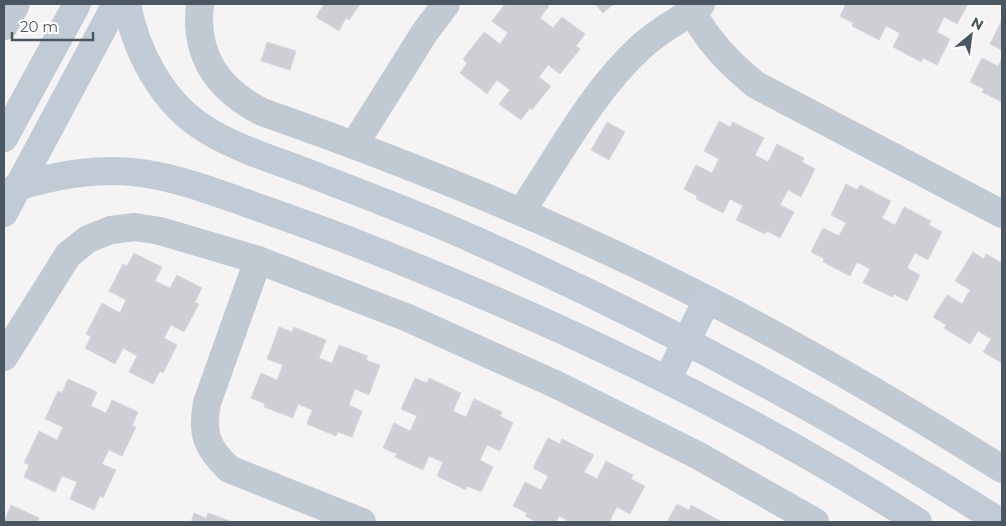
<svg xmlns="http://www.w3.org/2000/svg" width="1006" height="526" font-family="Montserrat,sans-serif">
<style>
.building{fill:#cdcfd5;stroke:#d7d9de}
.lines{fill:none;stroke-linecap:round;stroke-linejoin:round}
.street{stroke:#c1cad2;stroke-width:28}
.secondary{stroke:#c1cbd6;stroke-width:28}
</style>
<rect width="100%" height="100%" fill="#f5f3f3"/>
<!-- building -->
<g class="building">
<polygon points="324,4 360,4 349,20 346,18 339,31 316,17"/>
<polygon points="505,4 545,4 549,6 540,18 553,28 562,17 585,34 576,46 580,49 560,74 548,65 539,77 551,86 532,110 530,108 521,120 499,104 510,90 497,80 487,94 460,73 467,63 463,59 484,32 500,44 508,33 492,21"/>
<polygon points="595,4 614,4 603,13"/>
<polygon points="846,4 968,4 957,24 944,17 937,32 950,39 937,65 923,58 921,62 893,47 900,33 886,26 879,40 852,26 853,23 840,16"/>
<polygon points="1002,20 1002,50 990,44"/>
<polygon points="267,42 296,51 290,70 261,61"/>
<polygon points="982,58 998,66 1002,58 1002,102 982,92 984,89 970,82"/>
<polygon points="719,121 730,127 733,122 764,138 755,155 768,162 777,144 804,158 802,162 815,169 801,197 788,190 780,205 794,212 780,238 767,231 765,234 736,220 743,206 730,199 723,213 696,199 697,196 684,189 696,165 712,173 719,159 704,151"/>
<polygon points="607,122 625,132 609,160 591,150"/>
<polygon points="846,184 857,190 860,185 891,201 882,218 895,225 904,207 931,221 929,225 942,232 928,260 915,253 907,268 920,275 907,301 894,294 892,297 863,283 870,269 857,262 850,276 823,262 824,259 811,252 823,228 839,236 846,223 831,215"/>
<polygon points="973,252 984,259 986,254 1002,263 1002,363 983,352 991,339 978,331 970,344 944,328 946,325 933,317 947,295 962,304 970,290 955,281"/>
<polygon points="134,253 162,267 155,281 170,288 177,275 202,288 195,302 199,304 184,332 171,325 164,338 177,345 163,373 160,371 153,384 129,372 137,356 123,348 115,364 85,348 91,337 86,334 102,303 120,313 126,300 109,291 123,264 127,266"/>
<polygon points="279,327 292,332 294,327 326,340 319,358 332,363 339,345 368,356 366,360 380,365 369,395 355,389 349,405 362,411 352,437 338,432 336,436 307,424 312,410 298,404 293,418 264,407 265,404 251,398 261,373 277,380 283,365 267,359"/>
<polygon points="415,378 427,383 429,378 461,393 453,411 466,417 474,399 502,412 500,416 513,423 500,451 487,445 480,460 493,467 481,492 467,486 466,490 437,476 443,462 429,456 423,470 395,457 397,454 383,448 394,423 410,431 417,416 401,409"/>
<polygon points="68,379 97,392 91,406 106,413 112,400 138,412 132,426 136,427 122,456 109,450 102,464 116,470 103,498 100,496 94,510 70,499 77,482 62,476 55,492 24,477 29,465 24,463 39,431 57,440 63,427 45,419 58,391 62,393"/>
<polygon points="548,438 560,444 562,439 594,455 584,472 597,479 606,461 633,475 631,479 645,486 630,514 617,507 609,522 570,522 559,516 556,522 537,522 525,516 527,513 513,506 525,482 541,490 548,476 533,468"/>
<polygon points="677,504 689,510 691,505 722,522 667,522"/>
<polygon points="11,505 39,518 38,522 4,522"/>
<polygon points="194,513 206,518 208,513 233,522 191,522"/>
</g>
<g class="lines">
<!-- street -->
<g class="street">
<path d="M200,4C194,55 217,89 262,112C414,165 564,226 708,300C809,351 906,409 1002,469"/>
<path d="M692,12C710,43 728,62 756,85L1002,214"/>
<polyline points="4,26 16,4"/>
<polyline points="354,145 425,32 446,4"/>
<path d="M521,212C558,157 593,90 642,46C660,29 683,19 701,4"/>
<path d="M258,260L207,403C201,434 207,448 229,469L362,522"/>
<polyline points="4,357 68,255 88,239 111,230 135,227 160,231 258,260 408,318 555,384 699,456 815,522"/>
</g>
<!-- secondary -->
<g class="secondary">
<path d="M127,4C136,52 162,102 205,129C235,148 272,159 306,172C362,194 420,215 475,240C657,321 832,415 1000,522"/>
<polyline points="4,138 77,4"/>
<path d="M16,187C54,176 93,168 133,172C172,176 209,190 246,203C282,216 318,228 353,242C548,318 741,408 918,522"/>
<polyline points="4,213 116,4"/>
<polyline points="667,380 707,300"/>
</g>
</g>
<!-- border -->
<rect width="1006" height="526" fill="none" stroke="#4a5661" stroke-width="10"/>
<!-- north arrow -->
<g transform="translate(971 35) rotate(29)" stroke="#ffffff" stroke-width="4" paint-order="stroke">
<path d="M0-4L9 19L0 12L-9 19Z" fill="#4a5661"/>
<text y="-8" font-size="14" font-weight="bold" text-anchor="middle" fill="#4a5661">N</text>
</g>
<!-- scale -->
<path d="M12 32v8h81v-8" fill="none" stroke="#4a5661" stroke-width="2.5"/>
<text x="20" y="32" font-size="15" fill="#4a5661" stroke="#ffffff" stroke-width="4" paint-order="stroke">20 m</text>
</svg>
